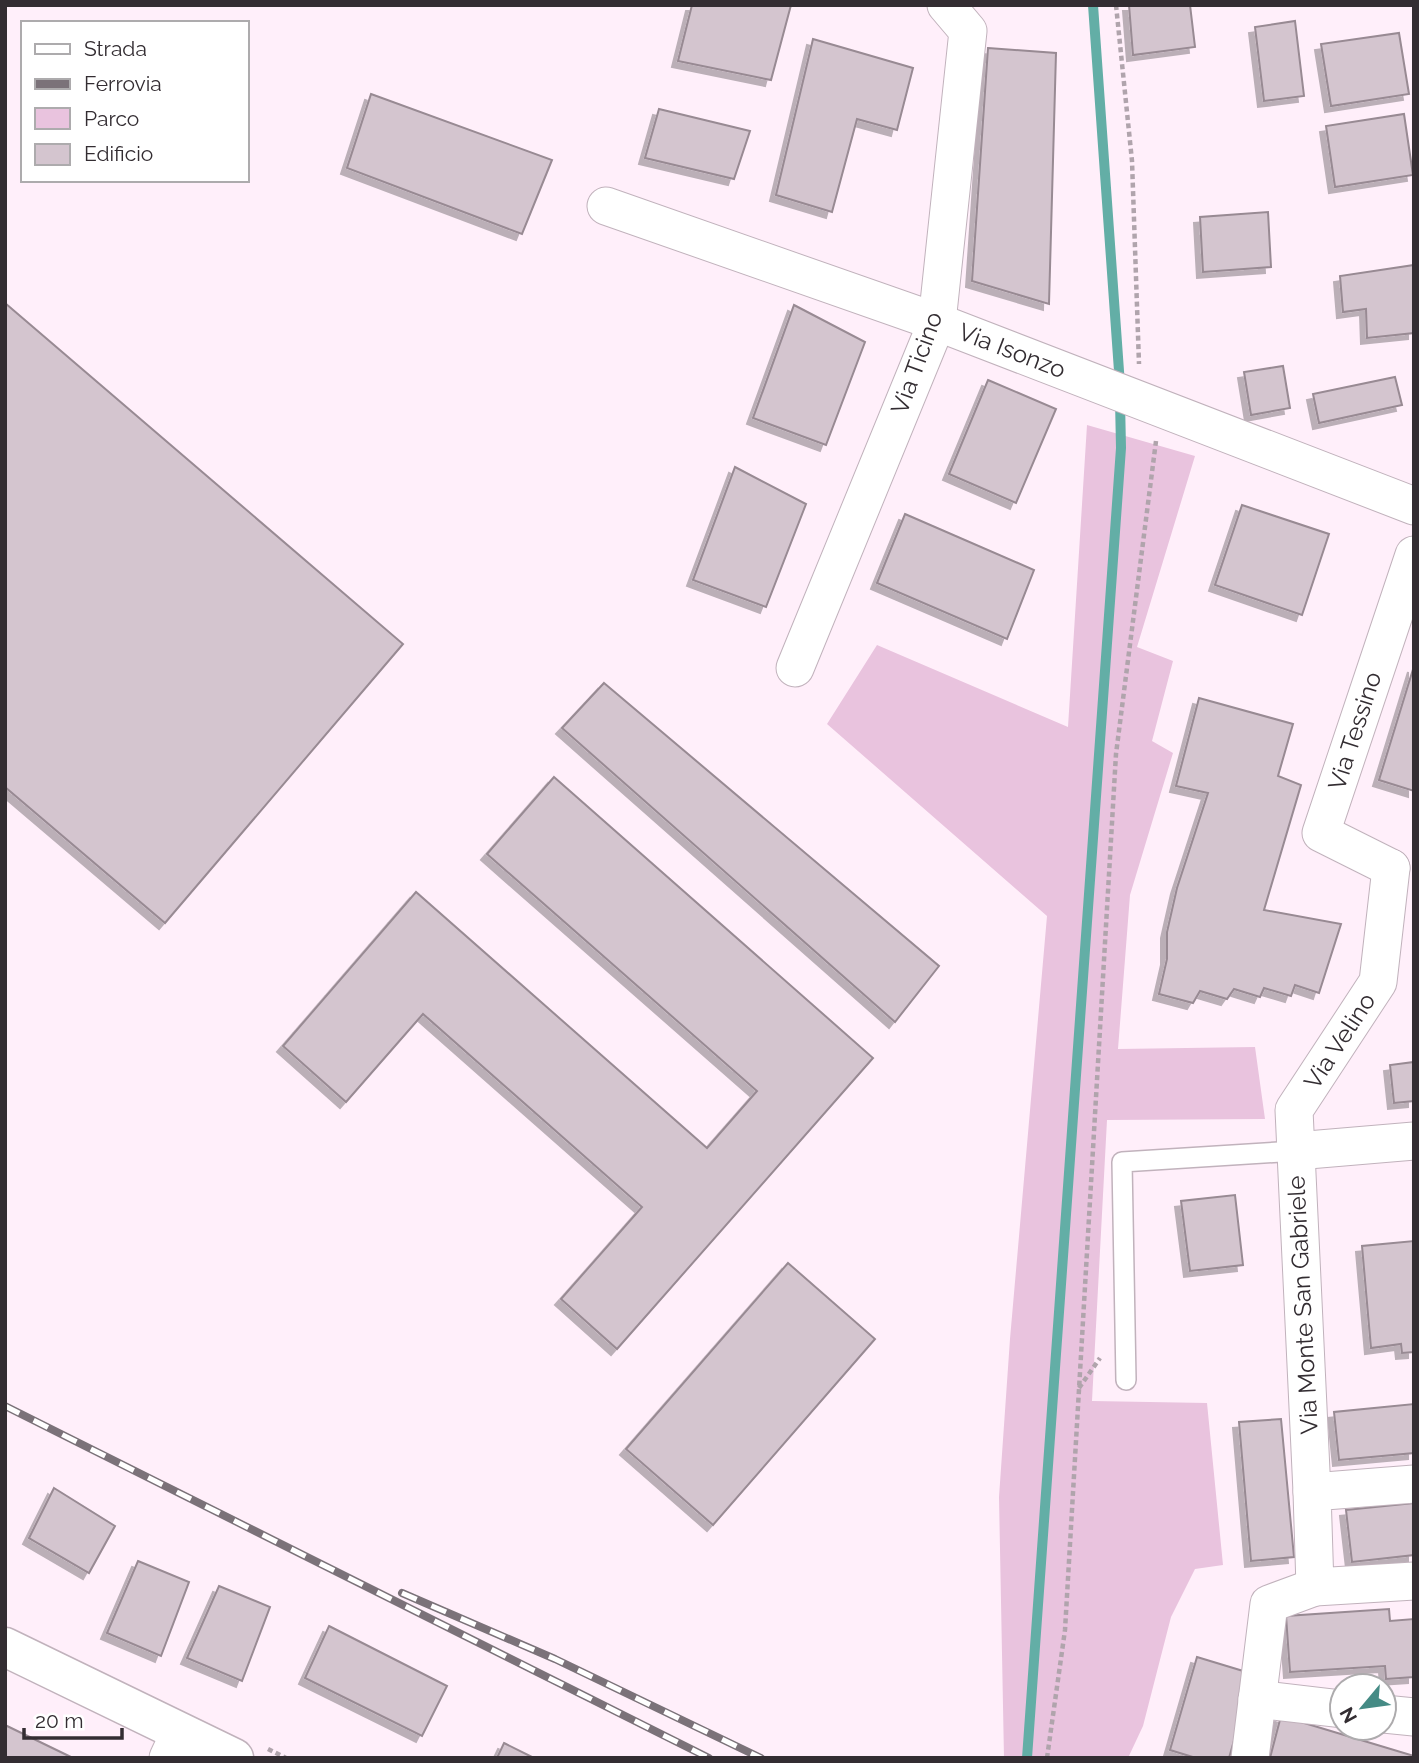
<svg xmlns="http://www.w3.org/2000/svg" width="1419" height="1763" font-family="Raleway,sans-serif">
<style>
.green{fill:#e9c3de}
.lines{fill:none;stroke-linecap:round;stroke-linejoin:round}
.stream{stroke:#63aea6;stroke-width:10}
.building{fill:#d4c5cf;stroke:#988a93;stroke-width:2;filter:url(#shadow)}
.lane-casing{stroke:#c1b2bc;stroke-width:22}
.street-casing{stroke:#c1b2bc;stroke-width:39}
.secondary-casing{stroke:#c1b2bc;stroke-width:41}
.path{stroke:#b0a4ac;stroke-width:4.5;stroke-dasharray:5 3.5;stroke-linecap:butt}
.lane{stroke:#fff;stroke-width:19}
.street{stroke:#fff;stroke-width:37}
.secondary{stroke:#fff;stroke-width:38}
.rail-casing{stroke:#7b7279;stroke-width:8}
.rail{stroke:#fff;stroke-width:5;stroke-dasharray:16;stroke-linecap:butt}
.labels{text-anchor:middle;stroke-width:6;stroke-linejoin:round;paint-order:stroke}
.street-label{font-size:24px;fill:#332d32;stroke:#fff}
</style>
<defs>
<filter id="shadow"><feDropShadow dx="-6" dy="6" stdDeviation="0" flood-color="#0004"/></filter>
</defs>
<rect width="100%" height="100%" fill="#ffeffa"/>
<!-- green -->
<polygon class="green" points="1087,425 1195,456 1137,647 1173,661 1152,741 1173,753 1130,895 1118,1049 1255,1047 1265,1119 1107,1120 1092,1401 1207,1403 1223,1565 1195,1569 1171,1617 1143,1726 1128,1758 1004,1758 999,1497 1010,1339 1047,916 827,724 877,645 1068,727"/>
<g class="lines">
<!-- stream -->
<g class="stream">
<polyline points="1093,5 1120,385"/>
<polyline points="1027,1758 1121,448 1120,400"/>
</g>
</g>
<!-- building -->
<g class="building">
<polygon points="692,5 791,5 771,80 678,61"/>
<polygon points="1129,5 1190,5 1195,47 1133,55"/>
<polygon points="1295,21 1304,96 1264,101 1255,27"/>
<polygon points="1399,33 1409,94 1331,106 1321,44"/>
<polygon points="813,39 913,68 897,130 857,119 832,212 776,195"/>
<polygon points="988,48 1056,53 1049,304 972,281"/>
<polygon points="371,94 552,160 522,234 347,168"/>
<polygon points="659,109 750,131 734,179 645,158"/>
<polygon points="1404,114 1413,175 1335,187 1326,126"/>
<polygon points="1268,212 1271,267 1203,272 1200,217"/>
<polygon points="1414,265 1414,333 1367,338 1366,309 1343,312 1340,276"/>
<polygon points="5,303 403,644 165,923 5,787"/>
<polygon points="794,305 865,342 826,445 753,418"/>
<polygon points="1283,366 1290,408 1251,415 1244,372"/>
<polygon points="1395,377 1402,405 1319,423 1313,394"/>
<polygon points="988,380 1056,409 1016,503 949,474"/>
<polygon points="735,467 806,504 766,607 693,580"/>
<polygon points="1242,505 1329,534 1302,615 1215,585"/>
<polygon points="905,514 1034,570 1007,639 877,583"/>
<polygon points="1414,666 1414,791 1379,780"/>
<polygon points="604,683 939,966 895,1022 562,728"/>
<polygon points="1199,698 1293,724 1278,776 1301,785 1264,910 1341,924 1319,993 1295,985 1291,996 1264,988 1260,997 1234,989 1227,999 1200,991 1193,1003 1159,994 1167,959 1167,932 1177,888 1208,793 1176,786"/>
<polygon points="554,777 873,1058 617,1349 561,1299 642,1207 423,1014 346,1102 283,1046 416,892 707,1148 757,1091 487,854"/>
<polygon points="1414,1062 1414,1101 1394,1103 1390,1065"/>
<polygon points="1235,1195 1243,1265 1190,1271 1181,1201"/>
<polygon points="1414,1241 1414,1352 1402,1353 1401,1344 1371,1348 1362,1246"/>
<polygon points="788,1263 875,1339 713,1525 626,1449"/>
<polygon points="1414,1404 1414,1453 1339,1460 1334,1412"/>
<polygon points="1281,1419 1294,1557 1251,1561 1239,1422"/>
<polygon points="54,1488 115,1526 89,1573 29,1538"/>
<polygon points="1414,1503 1414,1555 1352,1562 1346,1510"/>
<polygon points="138,1561 189,1582 161,1656 107,1633"/>
<polygon points="219,1586 270,1607 242,1681 187,1658"/>
<polygon points="1389,1609 1390,1621 1414,1619 1414,1677 1386,1679 1385,1666 1290,1672 1286,1616"/>
<polygon points="329,1626 447,1686 422,1736 305,1678"/>
<polygon points="1197,1657 1253,1674 1229,1758 1196,1758 1170,1750"/>
<polygon points="1281,1716 1414,1756 1414,1758 1270,1758"/>
<polygon points="5,1725 73,1758 5,1758"/>
<polygon points="504,1743 534,1758 497,1758"/>
</g>
<g class="lines">
<defs>
<polyline id="lane" points="1126,1380 1122,1162 1296,1151"/>
<g id="street">
<polyline points="606,206 937,322 1414,506"/>
<polyline points="795,668 937,322 968,31 946,5"/>
<polyline points="1391,868 1321,833 1414,555"/>
<polyline points="1296,1151 1414,1141"/>
<polyline points="1414,1484 1312,1492 1315,1587 1414,1581"/>
<polyline points="1312,1492 1294,1110 1378,982 1391,868"/>
<polyline points="1257,1699 1342,1709"/>
<polyline points="1384,1714 1414,1717"/>
<polyline points="168,1758 180,1732"/>
<polyline points="1250,1758 1269,1604 1315,1587"/>
</g>
<polyline id="secondary" points="5,1647 234,1758"/>
</defs>
<!-- lane casing -->
<use href="#lane" class="lane-casing"/>
<!-- street casing -->
<use href="#street" class="street-casing"/>
<!-- secondary casing -->
<use href="#secondary" class="secondary-casing"/>
<!-- path -->
<g class="path">
<polyline points="1116,5 1132,161 1139,364"/>
<polyline points="1079,1388 1100,1358"/>
<polyline points="268,1749 286,1758"/>
<polyline points="1047,1758 1065,1630 1116,754 1156,441"/>
</g>
<!-- lane -->
<use href="#lane" class="lane"/>
<!-- street -->
<use href="#street" class="street"/>
<!-- secondary -->
<use href="#secondary" class="secondary"/>
<defs>
<g id="rail">
<polyline points="5,1406 709,1758"/>
<polyline points="402,1593 555,1659 761,1758"/>
</g>
</defs>
<!-- rail casing -->
<use href="#rail" class="rail-casing"/>
<!-- rail -->
<use href="#rail" class="rail"/>
</g>
<g class="labels">
<!-- street labels -->
<g class="street-label">
<text transform="translate(1012 351) rotate(21)" y="8">Via Isonzo</text>
<text transform="translate(917 363) rotate(-70)" y="8">Via Ticino</text>
<text transform="translate(1355 731) rotate(-72)" y="8">Via Tessino</text>
<text transform="translate(1340 1041) rotate(-57)" y="8">Via Velino</text>
<text transform="translate(1303 1305) rotate(-93)" y="8">Via Monte San Gabriele</text>
</g>
</g>
<!-- border -->
<rect width="1419" height="1763" fill="none" stroke="#332d32" stroke-width="14"/>
<!-- legend -->
<rect x="21" y="21" width="228" height="161" fill="#ffffff" stroke="#adabad" stroke-width="2"/>
<rect x="35" y="44" width="35" height="10" fill="#ffffff" stroke="#adabad" stroke-width="2"/>
<text x="84" y="56" font-size="21" fill="#332d32">Strada</text>
<rect x="35" y="79" width="35" height="10" fill="#7b7279" stroke="#adabad" stroke-width="2"/>
<text x="84" y="91" font-size="21" fill="#332d32">Ferrovia</text>
<rect x="35" y="108" width="35" height="21" fill="#e9c3de" stroke="#adabad" stroke-width="2"/>
<text x="84" y="126" font-size="21" fill="#332d32">Parco</text>
<rect x="35" y="144" width="35" height="21" fill="#d4c5cf" stroke="#adabad" stroke-width="2"/>
<text x="84" y="161" font-size="21" fill="#332d32">Edificio</text>
<!-- north arrow -->
<g transform="translate(1363 1707) rotate(241)"><circle r="33" fill="#ffffff" stroke="#adabad" stroke-width="2"/>
<path d="M0-5L12 26L0 18L-12 26Z" fill="#458b85"/>
<text y="-10" font-size="19" font-weight="bold" text-anchor="middle" fill="#332d32">N</text>
</g>
<!-- scale -->
<path d="M24 1728v10h98v-10" fill="none" stroke="#332d32" stroke-width="3.5"/>
<text x="35" y="1728" font-size="21" fill="#332d32" stroke="#ffffff" stroke-width="5" paint-order="stroke">20 m</text>
</svg>
